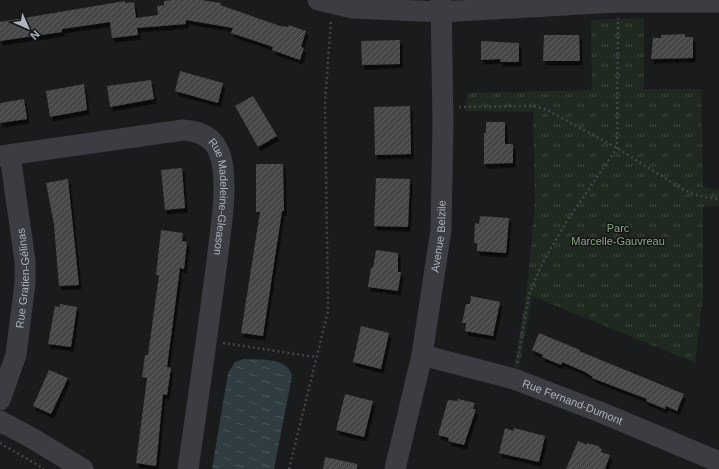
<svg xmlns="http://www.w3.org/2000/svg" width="719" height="469" font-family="Helvetica,sans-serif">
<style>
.grass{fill:url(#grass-tufts)}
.water{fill:url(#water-ripples)}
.building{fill:url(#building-hatch);filter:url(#shadow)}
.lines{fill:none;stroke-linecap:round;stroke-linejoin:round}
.path{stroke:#414449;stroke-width:2.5;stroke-dasharray:2 3;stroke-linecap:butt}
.minor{stroke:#3b3d42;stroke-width:21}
.labels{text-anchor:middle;stroke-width:3;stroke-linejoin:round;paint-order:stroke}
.street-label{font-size:11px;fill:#acb3bd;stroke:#151518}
.park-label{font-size:11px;fill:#84a982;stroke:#151518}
</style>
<defs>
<pattern id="grass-tufts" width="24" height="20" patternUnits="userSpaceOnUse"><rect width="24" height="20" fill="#202920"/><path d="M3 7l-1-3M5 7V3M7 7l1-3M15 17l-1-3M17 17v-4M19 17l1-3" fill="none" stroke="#3e463e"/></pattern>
<pattern id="water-ripples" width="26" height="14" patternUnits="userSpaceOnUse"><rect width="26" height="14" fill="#2f3c42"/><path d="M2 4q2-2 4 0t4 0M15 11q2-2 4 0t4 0" fill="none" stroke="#4a565b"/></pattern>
<pattern id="building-hatch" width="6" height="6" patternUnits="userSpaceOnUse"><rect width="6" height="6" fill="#44464a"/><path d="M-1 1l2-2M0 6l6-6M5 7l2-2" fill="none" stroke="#5c5e62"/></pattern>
<filter id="shadow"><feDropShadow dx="2.5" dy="4.5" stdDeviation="0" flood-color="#0009"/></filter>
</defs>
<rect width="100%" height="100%" fill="#1a1b1d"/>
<!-- grass -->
<polygon class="grass" points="644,18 644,89 701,89 703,187 719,190 719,206 703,207 703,297 695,363 532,296 519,369 514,367 527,288 535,202 533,112 466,111 467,93 592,90 591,20"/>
<!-- water -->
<path class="water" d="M243,359C259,360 288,357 292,376L274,469H212L228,373L235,362Z"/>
<!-- building -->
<g class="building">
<polygon points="173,0 201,0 221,3 220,5 280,26 288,27 289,25 306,31 301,47 304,48 300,60 272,50 273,47 231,33 233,28 186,20 186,24 137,28 138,35 112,38 110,22 62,29 62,32 0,41 0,22 125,1 125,3 134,2 136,18 158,15 157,6 164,5 164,1"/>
<polygon points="685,34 685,37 693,37 693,58 651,59 653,38 661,38 661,35"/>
<polygon points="544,35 579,35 580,61 543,61"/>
<polygon points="400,40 400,64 362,65 361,41"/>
<polygon points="481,41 519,43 519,62 500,62 500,59 481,60"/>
<polygon points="180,71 223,83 218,103 175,91"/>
<polygon points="151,80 154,99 110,107 107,86"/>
<polygon points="84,84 87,110 50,117 46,91"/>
<polygon points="253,96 277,136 258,147 235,106"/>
<polygon points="24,99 27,119 0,123 0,103"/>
<polygon points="410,106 411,154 375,155 374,107"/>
<polygon points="486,122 505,122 505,144 513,144 513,163 484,164 484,133 486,133"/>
<polygon points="256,164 283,164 284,211 282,211 263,336 241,333 260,212 256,212"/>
<polygon points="182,168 185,208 165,210 161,170"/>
<polygon points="376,178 410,179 408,227 374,226"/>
<polygon points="68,179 79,285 59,286 54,225 46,183"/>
<polygon points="480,216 509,218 506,253 477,251 477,243 474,243 475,223 479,224"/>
<polygon points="161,230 183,233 182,241 187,242 184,269 180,268 167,367 171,368 167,395 163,394 156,466 136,463 147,378 142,377 145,355 148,355 159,275 156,275"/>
<polygon points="376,250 398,253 398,272 401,272 398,291 368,287 371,268 373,268"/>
<polygon points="471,296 500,302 493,336 465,331 466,323 462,323 466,304 470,304"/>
<polygon points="60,304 77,307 71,347 48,344 55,306 60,307"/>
<polygon points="361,326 389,333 381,369 353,362"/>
<polygon points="539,333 580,350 579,351 684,394 677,411 666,406 665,409 646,401 647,399 592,378 593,377 585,372 562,362 561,365 542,357 543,355 532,350"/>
<polygon points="49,370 68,378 51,414 33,406"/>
<polygon points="345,394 373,401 364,437 336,430"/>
<polygon points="458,399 475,403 473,409 476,409 464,445 448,441 449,438 438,435 448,400 458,401"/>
<polygon points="505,428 513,431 514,428 545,436 539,462 499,453"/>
<polygon points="578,441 587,445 587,443 598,446 602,450 601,452 610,455 605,469 566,469"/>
<polygon points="325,457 357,464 357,469 323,469"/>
</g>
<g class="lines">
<!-- path -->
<g class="path">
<polyline points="459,107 534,106 547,110 617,148 682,189 699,196 719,199"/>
<polyline points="223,343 316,357"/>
<polyline points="517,363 529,295 540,268 565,224 617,148 618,18"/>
<polyline points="0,443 44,469"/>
<polyline points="289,469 328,311 325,103 331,20"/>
</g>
<!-- minor -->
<g class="minor">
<polyline points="318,0 353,8 441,12 617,2 719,2"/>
<path id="s1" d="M0,156L183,130C199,131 213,137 219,152C230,179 220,232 217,261C208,331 198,400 188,469"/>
<path id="s2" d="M422,355L514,379L600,412L719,462"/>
<path id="s3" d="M0,400L16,355L25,283V261L10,155"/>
<polyline points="0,421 30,437 83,469"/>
<path id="s4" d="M395,469L422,355L441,230L443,124L441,0"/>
</g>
</g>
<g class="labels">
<!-- street labels -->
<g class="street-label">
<text dy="4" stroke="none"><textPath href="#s1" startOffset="274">Rue Madeleine-Gleason</textPath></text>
<text dy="4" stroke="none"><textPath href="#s4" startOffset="237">Avenue Belzile</textPath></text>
<text dy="4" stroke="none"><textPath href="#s3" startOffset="125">Rue Gratien-Gélinas</textPath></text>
<text dy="4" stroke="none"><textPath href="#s2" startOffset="158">Rue Fernand-Dumont</textPath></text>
</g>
<!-- park labels -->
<g class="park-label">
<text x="618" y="232">Parc<tspan x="618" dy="13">Marcelle-Gauvreau</tspan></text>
</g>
</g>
<!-- north arrow -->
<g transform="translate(28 28) rotate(135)" stroke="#151518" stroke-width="3" paint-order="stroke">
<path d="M0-3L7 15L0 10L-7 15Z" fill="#acb3bd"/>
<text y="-6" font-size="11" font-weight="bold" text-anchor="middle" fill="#acb3bd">N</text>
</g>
</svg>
